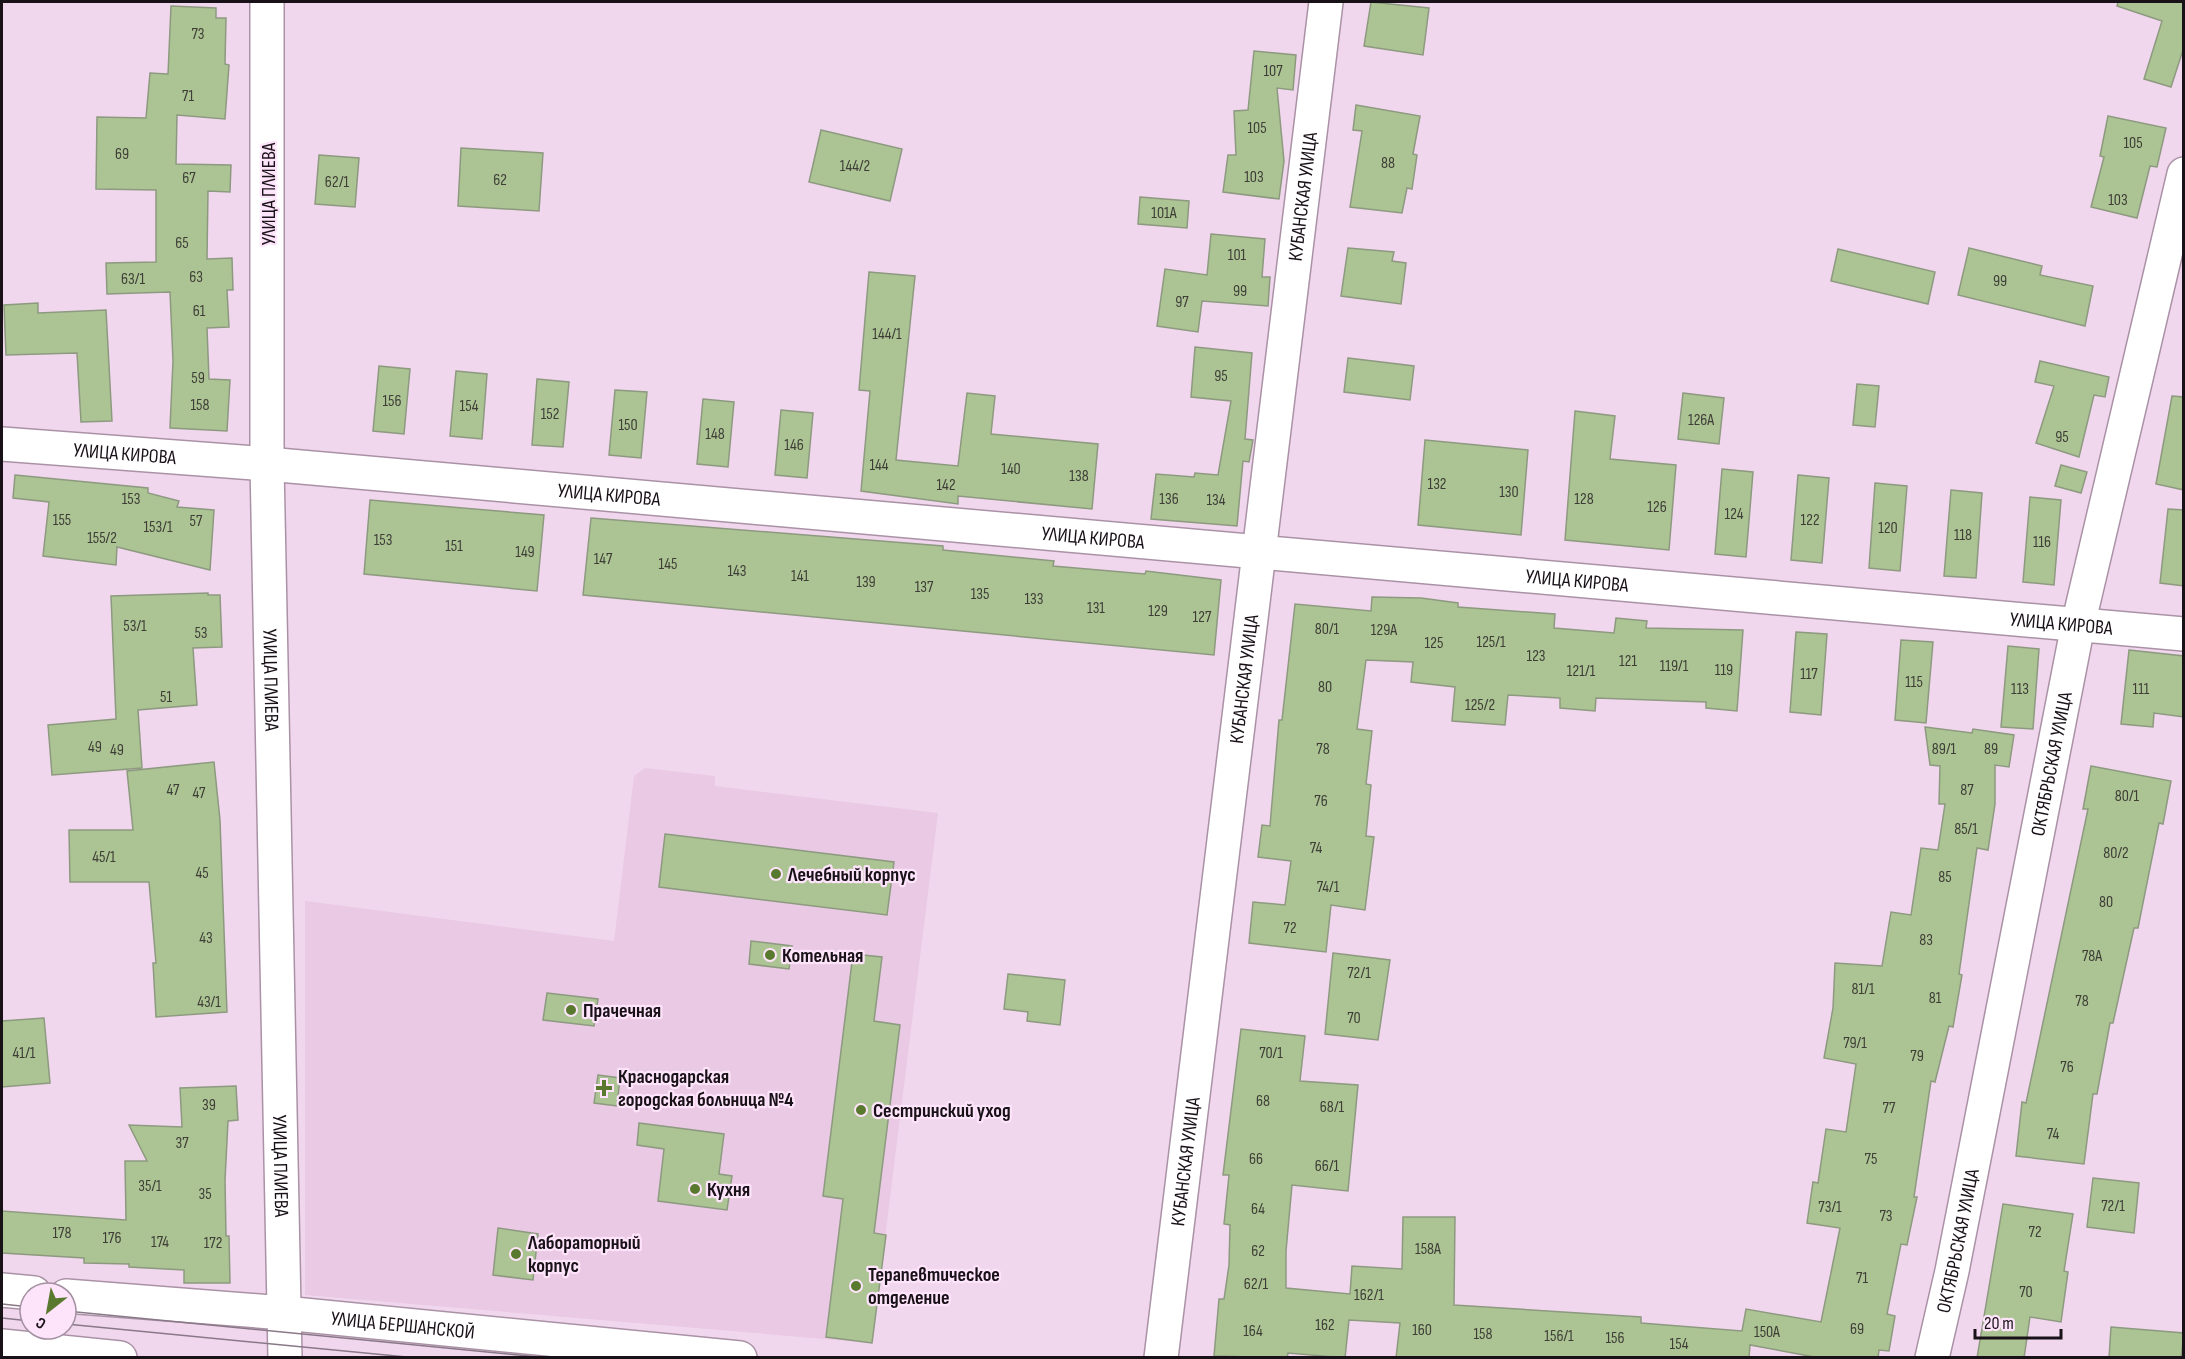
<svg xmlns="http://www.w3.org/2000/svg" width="2185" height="1359" font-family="'Sofia Sans Condensed',sans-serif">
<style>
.built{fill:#e9c9e4}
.building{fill:#acc393;stroke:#8d9a80;stroke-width:1.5}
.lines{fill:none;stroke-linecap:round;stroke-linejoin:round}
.minor-casing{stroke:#aa92a6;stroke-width:36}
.minor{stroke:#fff;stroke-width:33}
.tram{stroke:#897887;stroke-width:1.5}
.poi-dot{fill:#59792f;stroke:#fee4fa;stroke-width:2}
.labels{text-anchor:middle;stroke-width:4.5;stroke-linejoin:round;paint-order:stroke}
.number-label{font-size:16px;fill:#3e3e37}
.street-label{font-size:20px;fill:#191118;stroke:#fee4fa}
.poi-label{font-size:20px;font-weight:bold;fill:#191118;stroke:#fee4fa;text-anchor:start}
</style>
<rect width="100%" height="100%" fill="#f1d7ed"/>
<!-- built -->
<polygon class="built" points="645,768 715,776 715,786 938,813 872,1343 305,1295 305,901 614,941 634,776"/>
<!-- building -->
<g class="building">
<polygon points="1371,2 1429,8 1423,55 1364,46"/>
<polygon points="2118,2 2184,2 2184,47 2171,87 2144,79 2162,21 2117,6"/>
<polygon points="171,6 216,8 216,18 226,18 225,64 229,65 225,119 177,115 176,164 231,165 230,192 208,191 207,259 232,258 233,290 227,290 229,327 207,328 209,379 230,380 227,431 170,428 173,361 170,292 107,294 106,263 156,262 156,190 96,189 97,117 146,118 150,73 168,74"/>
<polygon points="1254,51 1296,55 1293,90 1277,88 1284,161 1279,199 1223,192 1228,155 1236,155 1234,111 1248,110"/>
<polygon points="1356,105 1420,116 1413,154 1417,155 1412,189 1407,188 1402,213 1350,207 1362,131 1353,130"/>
<polygon points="2108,116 2166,128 2157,167 2150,166 2137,218 2091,207 2104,157 2100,156"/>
<polygon points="821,130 902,149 890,201 809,182"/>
<polygon points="461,148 543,153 539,211 458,206"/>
<polygon points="319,155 359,158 355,207 315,204"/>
<polygon points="1140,197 1189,201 1187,228 1138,224"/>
<polygon points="1211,234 1265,239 1262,277 1270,277 1268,306 1202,301 1198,332 1157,326 1165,269 1207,275"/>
<polygon points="1348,248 1394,252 1392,261 1406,263 1401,304 1341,296"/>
<polygon points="1969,248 2042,266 2040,275 2093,286 2085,326 1958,295"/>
<polygon points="1838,249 1935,272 1928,304 1831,281"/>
<polygon points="869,272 915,276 896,460 958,466 967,393 995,396 991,434 1098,444 1092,509 958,496 958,504 861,491 870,391 859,390"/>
<polygon points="38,303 38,313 106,310 112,421 81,422 77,353 6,355 4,305"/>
<polygon points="1195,347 1252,353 1245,439 1253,440 1249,462 1243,461 1237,526 1151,519 1156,474 1194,477 1195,473 1218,475 1231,401 1191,397"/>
<polygon points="1348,358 1414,366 1410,400 1344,392"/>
<polygon points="2040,361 2109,377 2105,397 2094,395 2079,457 2036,443 2054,386 2035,382"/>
<polygon points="379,366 410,369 404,434 373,431"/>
<polygon points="456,371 487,374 482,439 450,436"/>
<polygon points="537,379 569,382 563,447 532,445"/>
<polygon points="1857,384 1879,386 1875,427 1853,425"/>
<polygon points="615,390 647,392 641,458 609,455"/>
<polygon points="1683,393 1724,398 1719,444 1678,439"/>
<polygon points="2172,396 2184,397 2184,490 2156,484"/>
<polygon points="703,399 734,402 728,467 697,464"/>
<polygon points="781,410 813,413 807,478 775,475"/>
<polygon points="1575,411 1615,416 1610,459 1676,465 1669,550 1565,540"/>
<polygon points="1425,440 1528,450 1521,535 1418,525"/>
<polygon points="2061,465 2087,472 2081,493 2055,486"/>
<polygon points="1722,469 1753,472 1746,557 1715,554"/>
<polygon points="15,475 148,488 148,493 179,501 177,507 214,510 210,570 117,547 116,565 43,556 49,502 13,498"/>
<polygon points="1798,475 1829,478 1822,563 1791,560"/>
<polygon points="1875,483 1907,486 1900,571 1869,568"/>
<polygon points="1951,490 1982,493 1976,578 1944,576"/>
<polygon points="2030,497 2061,500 2054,585 2023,582"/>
<polygon points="370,500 544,515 537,591 364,574"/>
<polygon points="2168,509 2184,510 2184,586 2160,583"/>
<polygon points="591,518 943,546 943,550 1054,561 1053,566 1145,574 1146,571 1221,580 1214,655 583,595"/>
<polygon points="208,593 208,595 220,595 222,647 193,648 197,705 138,710 142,768 52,775 48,725 116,719 111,596"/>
<polygon points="1372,597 1421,598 1458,603 1458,607 1555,614 1554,628 1614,633 1616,618 1647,621 1646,628 1743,630 1737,711 1706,708 1706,702 1596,698 1595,711 1560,708 1560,698 1508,695 1505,725 1452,721 1455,687 1411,682 1413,662 1366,660 1357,729 1372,731 1366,784 1371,785 1366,836 1374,837 1365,910 1331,905 1326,952 1249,943 1253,902 1285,905 1291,861 1258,857 1262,825 1270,826 1279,720 1282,720 1295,604 1371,611"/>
<polygon points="1796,632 1827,634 1821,715 1790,712"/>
<polygon points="1901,640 1933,642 1926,723 1895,720"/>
<polygon points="2008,646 2039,649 2033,729 2001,727"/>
<polygon points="2129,650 2184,656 2184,717 2154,713 2153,727 2121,724"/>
<polygon points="1925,727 1972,733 1973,729 2014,735 2009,767 1995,765 1995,804 1988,850 1977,848 1959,974 1962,975 1953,1027 1949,1026 1935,1082 1931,1081 1914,1197 1917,1197 1907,1245 1901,1244 1887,1314 1895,1316 1889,1351 1879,1350 1878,1358 1820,1358 1750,1345 1749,1358 1396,1358 1400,1323 1349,1320 1345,1358 1288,1353 1287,1358 1214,1356 1219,1299 1224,1299 1229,1265 1230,1225 1224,1224 1229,1175 1223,1175 1241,1029 1305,1036 1300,1081 1358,1085 1348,1191 1292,1185 1286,1251 1286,1288 1350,1294 1352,1266 1402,1269 1403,1217 1455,1217 1454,1305 1641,1317 1641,1323 1742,1331 1746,1309 1821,1322 1840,1228 1807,1223 1813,1182 1818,1183 1826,1129 1846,1132 1856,1064 1824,1058 1833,1008 1835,963 1882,966 1891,912 1911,915 1921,848 1938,850 1945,804 1939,804 1940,766 1930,765"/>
<polygon points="214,762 220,820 227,1012 156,1017 153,963 156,963 149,882 70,882 69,830 133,830 127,771"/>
<polygon points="2091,766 2171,781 2163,824 2159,823 2138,928 2134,928 2113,1023 2110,1023 2097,1094 2093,1094 2084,1164 2016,1156 2022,1102 2026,1103 2088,809 2083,809"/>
<polygon points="665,834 894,862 887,915 659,887"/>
<polygon points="751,941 792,946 789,969 749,964"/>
<polygon points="1333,953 1390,960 1378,1040 1325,1034"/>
<polygon points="853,954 882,957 874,1021 900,1025 874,1233 886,1235 872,1343 826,1337 843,1199 823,1196"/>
<polygon points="1008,974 1065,980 1060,1025 1027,1021 1028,1012 1004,1009"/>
<polygon points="547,993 598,999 594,1026 543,1020"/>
<polygon points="44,1018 50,1083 2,1087 2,1021"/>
<polygon points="598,1075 620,1078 617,1106 594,1103"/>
<polygon points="236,1086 238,1120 228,1121 225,1180 226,1236 229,1236 230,1283 184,1283 184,1270 129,1267 129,1264 84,1263 84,1258 2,1253 2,1211 126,1220 125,1161 147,1161 129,1125 182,1127 180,1088"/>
<polygon points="639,1123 724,1134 719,1174 732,1176 727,1210 658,1201 664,1149 637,1145"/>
<polygon points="2093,1178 2139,1183 2134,1233 2087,1227"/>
<polygon points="2003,1204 2073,1214 2064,1271 2068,1272 2061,1322 2030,1317 2024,1358 1977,1358"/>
<polygon points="498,1228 538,1234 533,1280 493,1275"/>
<polygon points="2111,1327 2184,1333 2181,1358 2109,1358"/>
</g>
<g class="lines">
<defs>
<g id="minor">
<path id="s1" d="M267,2V464L285,1358"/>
<path id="s2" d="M2,444L267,464L2184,634"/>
<polyline points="2,1290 34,1293"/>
<path id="s3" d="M66,1296L284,1313L740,1358"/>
<polyline points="2,1346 120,1358"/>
<path id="s4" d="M1161,1358L1326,2"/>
<path id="s5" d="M1932,1358L1952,1271L2078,625L2184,174"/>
</g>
</defs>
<!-- minor casing -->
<use href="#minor" class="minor-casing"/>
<!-- minor -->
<use href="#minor" class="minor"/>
<!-- tram -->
<g class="tram">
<polyline points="2,1304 30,1307"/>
<polyline points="66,1311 549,1358"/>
<polyline points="2,1318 30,1321"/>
<polyline points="66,1324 417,1358"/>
</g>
</g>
<!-- markers -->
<g class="poi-dot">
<circle cx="776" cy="874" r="6"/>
<circle cx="770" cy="955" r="6"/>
<circle cx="571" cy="1010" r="6"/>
<path d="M601 1079h6v6h6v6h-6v6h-6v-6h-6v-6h6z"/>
<circle cx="861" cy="1110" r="6"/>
<circle cx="695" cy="1189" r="6"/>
<circle cx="516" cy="1254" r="6"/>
<circle cx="856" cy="1286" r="6"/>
</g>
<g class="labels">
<!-- number labels -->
<g class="number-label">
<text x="198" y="39">73</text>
<text x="1273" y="76">107</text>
<text x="188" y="101">71</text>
<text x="1257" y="133">105</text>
<text x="2133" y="148">105</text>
<text x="122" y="159">69</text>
<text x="1388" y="168">88</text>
<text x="855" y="171">144/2</text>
<text x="1254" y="182">103</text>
<text x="189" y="183">67</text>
<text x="500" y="185">62</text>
<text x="337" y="187">62/1</text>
<text x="2118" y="205">103</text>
<text x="1164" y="218">101А</text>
<text x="182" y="248">65</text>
<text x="1237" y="260">101</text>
<text x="196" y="282">63</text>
<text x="133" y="284">63/1</text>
<text x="2000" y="286">99</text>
<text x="1240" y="296">99</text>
<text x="1182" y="307">97</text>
<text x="199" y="316">61</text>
<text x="887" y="339">144/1</text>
<text x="1221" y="381">95</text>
<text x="198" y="383">59</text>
<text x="392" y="406">156</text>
<text x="200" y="410">158</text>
<text x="469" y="411">154</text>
<text x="550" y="419">152</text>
<text x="1701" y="425">126А</text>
<text x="628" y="430">150</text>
<text x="715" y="439">148</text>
<text x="2062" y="442">95</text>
<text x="794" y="450">146</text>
<text x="879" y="470">144</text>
<text x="1011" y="474">140</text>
<text x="1079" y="481">138</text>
<text x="1437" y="489">132</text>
<text x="946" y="490">142</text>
<text x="1509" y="497">130</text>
<text x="131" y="504">153</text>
<text x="1169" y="504">136</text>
<text x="1584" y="504">128</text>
<text x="1216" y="505">134</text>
<text x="1657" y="512">126</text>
<text x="1734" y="519">124</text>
<text x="62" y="525">155</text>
<text x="1810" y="525">122</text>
<text x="196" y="526">57</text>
<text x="158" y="532">153/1</text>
<text x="1888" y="533">120</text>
<text x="1963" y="540">118</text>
<text x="102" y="543">155/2</text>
<text x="383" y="545">153</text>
<text x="2042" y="547">116</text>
<text x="454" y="551">151</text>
<text x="525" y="557">149</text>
<text x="603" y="564">147</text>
<text x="668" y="569">145</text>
<text x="737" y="576">143</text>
<text x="800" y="581">141</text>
<text x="866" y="587">139</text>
<text x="924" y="592">137</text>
<text x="980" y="599">135</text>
<text x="1034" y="604">133</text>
<text x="1096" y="613">131</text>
<text x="1158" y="616">129</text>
<text x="1202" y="622">127</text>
<text x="135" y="631">53/1</text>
<text x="1327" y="634">80/1</text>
<text x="1384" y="635">129А</text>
<text x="201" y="638">53</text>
<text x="1491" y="647">125/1</text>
<text x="1434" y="648">125</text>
<text x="1536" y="661">123</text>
<text x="1628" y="666">121</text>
<text x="1674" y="671">119/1</text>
<text x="1724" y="675">119</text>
<text x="1581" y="676">121/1</text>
<text x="1809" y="679">117</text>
<text x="1914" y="687">115</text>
<text x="1325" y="692">80</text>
<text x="2020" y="694">113</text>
<text x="2141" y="694">111</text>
<text x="166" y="702">51</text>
<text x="1480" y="710">125/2</text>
<text x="95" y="752">49</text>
<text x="1323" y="754">78</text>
<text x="1944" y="754">89/1</text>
<text x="1991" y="754">89</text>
<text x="117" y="755">49</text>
<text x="173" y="795">47</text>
<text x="1967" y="795">87</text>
<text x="199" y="798">47</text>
<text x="2127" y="801">80/1</text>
<text x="1321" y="806">76</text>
<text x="1966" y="834">85/1</text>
<text x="1316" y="853">74</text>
<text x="2116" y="858">80/2</text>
<text x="104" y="862">45/1</text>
<text x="202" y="878">45</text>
<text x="1945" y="882">85</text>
<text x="1328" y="892">74/1</text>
<text x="2106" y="907">80</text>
<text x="1290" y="933">72</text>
<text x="206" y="943">43</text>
<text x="1926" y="945">83</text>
<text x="2092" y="961">78А</text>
<text x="1359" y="978">72/1</text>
<text x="1863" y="994">81/1</text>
<text x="1935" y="1003">81</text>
<text x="2082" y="1006">78</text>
<text x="209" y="1007">43/1</text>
<text x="1354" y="1023">70</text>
<text x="1855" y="1048">79/1</text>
<text x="24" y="1058">41/1</text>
<text x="1271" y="1058">70/1</text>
<text x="1917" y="1061">79</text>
<text x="2067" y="1072">76</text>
<text x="1263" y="1106">68</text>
<text x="209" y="1110">39</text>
<text x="1332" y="1112">68/1</text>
<text x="1889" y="1113">77</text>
<text x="2053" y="1139">74</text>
<text x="182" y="1148">37</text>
<text x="1256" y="1164">66</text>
<text x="1871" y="1164">75</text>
<text x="1327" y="1171">66/1</text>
<text x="150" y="1191">35/1</text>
<text x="205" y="1199">35</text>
<text x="2113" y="1211">72/1</text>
<text x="1830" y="1212">73/1</text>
<text x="1258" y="1214">64</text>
<text x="1886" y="1221">73</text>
<text x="2035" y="1237">72</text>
<text x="62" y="1238">178</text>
<text x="112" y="1243">176</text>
<text x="160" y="1247">174</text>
<text x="213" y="1248">172</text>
<text x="1428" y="1254">158А</text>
<text x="1258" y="1256">62</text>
<text x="1862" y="1283">71</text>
<text x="1256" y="1289">62/1</text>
<text x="2026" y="1297">70</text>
<text x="1369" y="1300">162/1</text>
<text x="1325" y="1330">162</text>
<text x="1857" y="1334">69</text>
<text x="1422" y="1335">160</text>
<text x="1253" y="1336">164</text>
<text x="1767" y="1337">150А</text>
<text x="1483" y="1339">158</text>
<text x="1559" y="1341">156/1</text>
<text x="1615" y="1343">156</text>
<text x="1679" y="1349">154</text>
</g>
<!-- street labels -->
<g class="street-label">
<text transform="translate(268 194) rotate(-90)" y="7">УЛИЦА ПЛИЕВА</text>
<text dy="7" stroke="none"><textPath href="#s4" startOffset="1170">КУБАНСКАЯ УЛИЦА</textPath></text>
<text dy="7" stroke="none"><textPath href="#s2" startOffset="123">УЛИЦА КИРОВА</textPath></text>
<text dy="7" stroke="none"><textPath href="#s2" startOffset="609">УЛИЦА КИРОВА</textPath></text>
<text dy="7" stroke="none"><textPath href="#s2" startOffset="1095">УЛИЦА КИРОВА</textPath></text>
<text dy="7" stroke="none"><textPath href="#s2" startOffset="1581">УЛИЦА КИРОВА</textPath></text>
<text dy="7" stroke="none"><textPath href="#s2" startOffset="2067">УЛИЦА КИРОВА</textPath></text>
<text dy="7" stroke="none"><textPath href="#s4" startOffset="684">КУБАНСКАЯ УЛИЦА</textPath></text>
<text dy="7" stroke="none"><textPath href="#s1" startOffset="678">УЛИЦА ПЛИЕВА</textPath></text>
<text dy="7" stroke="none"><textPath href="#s5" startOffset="606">ОКТЯБРЬСКАЯ УЛИЦА</textPath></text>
<text dy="7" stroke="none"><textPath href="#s4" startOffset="198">КУБАНСКАЯ УЛИЦА</textPath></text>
<text dy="7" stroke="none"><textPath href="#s1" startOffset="1164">УЛИЦА ПЛИЕВА</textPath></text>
<text dy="7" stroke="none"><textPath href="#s5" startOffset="120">ОКТЯБРЬСКАЯ УЛИЦА</textPath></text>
<text dy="7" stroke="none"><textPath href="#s3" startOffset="338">УЛИЦА БЕРШАНСКОЙ</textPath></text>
</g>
<!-- poi labels -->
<g class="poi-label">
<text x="788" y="881">Лечебный корпус</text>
<text x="782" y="962">Котельная</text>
<text x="583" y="1017">Прачечная</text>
<text x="618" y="1083">Краснодарская<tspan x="618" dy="23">городская больница №4</tspan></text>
<text x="873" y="1117">Сестринский уход</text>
<text x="707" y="1196">Кухня</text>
<text x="528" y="1249">Лабораторный<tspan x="528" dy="23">корпус</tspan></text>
<text x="868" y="1281">Терапевтическое<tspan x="868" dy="23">отделение</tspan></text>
</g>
</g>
<!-- border -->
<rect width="2185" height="1359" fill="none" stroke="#191118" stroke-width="6"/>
<!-- north arrow -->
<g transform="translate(48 1311) rotate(211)"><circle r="28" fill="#fee4fa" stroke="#a290a0" stroke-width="1.5"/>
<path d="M0-4.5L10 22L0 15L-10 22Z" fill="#59792f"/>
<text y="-9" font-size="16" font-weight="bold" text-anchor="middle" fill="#191118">С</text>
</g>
<!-- scale -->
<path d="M1975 1329v9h86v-9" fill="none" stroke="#191118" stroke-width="3"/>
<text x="1984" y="1329" font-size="18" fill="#191118" stroke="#fee4fa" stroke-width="4.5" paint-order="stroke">20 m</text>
</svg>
